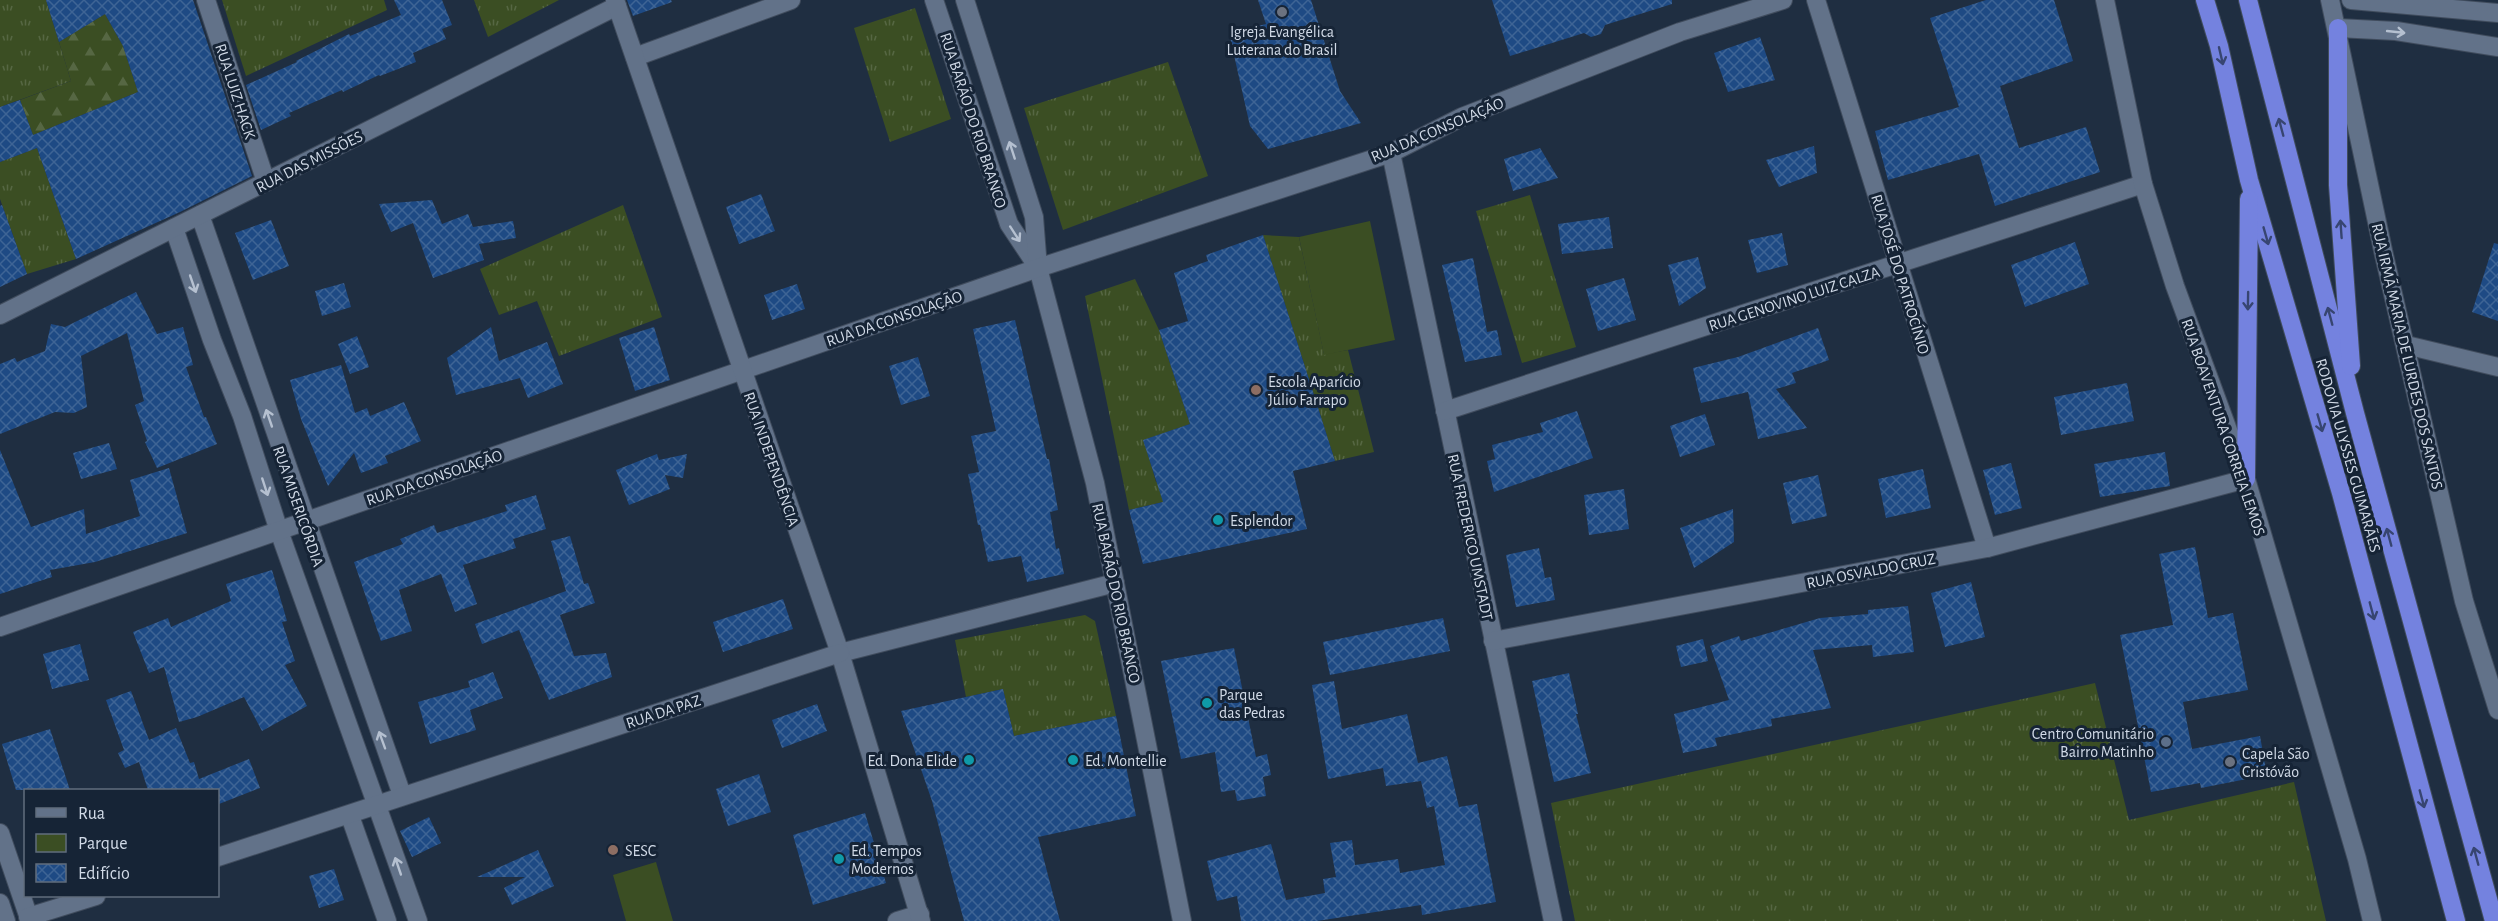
<svg xmlns="http://www.w3.org/2000/svg" width="2498" height="921" font-family="'Alegreya Sans',sans-serif">
<style>
.grass{fill:url(#grass-tufts)}
.forest{fill:url(#forest-firs)}
.green{fill:#3b4e23}
.building{fill:url(#building-cross-hatch)}
.lines{fill:none;stroke-linecap:round;stroke-linejoin:round}
.street-casing{stroke:#404c5d;stroke-width:20}
.secondary-casing{stroke:#404c5d;stroke-width:20}
.highway-casing{stroke:#404c5d;stroke-width:20}
.street{stroke:#627289;stroke-width:18}
.secondary{stroke:#627289;stroke-width:18}
.highway{stroke:#7482df;stroke-width:18}
.oneway{stroke:#b5c0d0}
.oneway2{stroke:#374571}
.worship-dot{fill:#6b7280;stroke:#162436;stroke-width:2}
.education-dot{fill:#8d6e63;stroke:#162436;stroke-width:2}
.culture-dot{fill:#0f9aa8;stroke:#162436;stroke-width:2}
.service-dot{fill:#5c6f8a;stroke:#162436;stroke-width:2}
.labels{text-anchor:middle;stroke-width:6;stroke-linejoin:round;paint-order:stroke}
.poi-label{font-size:16px;fill:#d1dae7;stroke:#162436;text-anchor:start}
.street-label{font-size:16px;fill:#d1dae7;stroke:#162436}
</style>
<defs>
<pattern id="grass-tufts" width="24" height="20" patternUnits="userSpaceOnUse" patternTransform="scale(1.5)"><rect width="24" height="20" fill="#3b4e23"/><path d="M3 7l-1-3M5 7V3M7 7l1-3M15 17l-1-3M17 17v-4M19 17l1-3" fill="none" stroke="#566743"/></pattern>
<pattern id="forest-firs" width="22" height="20" patternUnits="userSpaceOnUse" patternTransform="scale(1.5)"><rect width="22" height="20" fill="#3b4e23"/><path d="M5 1l3.5 6h-7zM16 11l3.5 6h-7z" fill="#566743"/></pattern>
<pattern id="building-cross-hatch" width="8" height="8" patternUnits="userSpaceOnUse" patternTransform="scale(1.5)"><rect width="8" height="8" fill="#1e4a84"/><path d="M0 0l8 8M0 8l8-8" fill="none" stroke="#3e6495"/></pattern>
</defs>
<rect width="100%" height="100%" fill="#1f2e41"/>
<!-- grass -->
<g class="grass">
<polygon points="0,0 46,0 71,81 0,107"/>
<polygon points="222,0 384,0 387,10 246,76"/>
<polygon points="474,0 559,0 488,37"/>
<polygon points="915,8 951,119 890,142 854,28"/>
<polygon points="1168,62 1208,176 1063,230 1024,108"/>
<polygon points="37,148 76,259 27,274 0,199 0,162"/>
<polygon points="1530,195 1576,347 1522,363 1476,211"/>
<polygon points="623,205 662,317 559,356 537,301 499,315 480,269"/>
<polygon points="1263,235 1299,237 1324,354 1348,350 1374,452 1335,461"/>
<polygon points="1135,279 1159,330 1190,424 1144,440 1156,482 1205,492 1129,510 1085,296"/>
<polygon points="1085,615 1095,621 1116,716 1014,736 1003,689 966,697 955,640"/>
<polygon points="2095,683 2129,820 2294,782 2326,921 1575,921 1551,803"/>
</g>
<!-- forest -->
<polygon class="forest" points="105,14 123,46 138,92 33,135 20,100 71,81 59,42"/>
<!-- green -->
<g class="green">
<polygon points="1370,221 1395,340 1324,355 1299,237"/>
<polygon points="656,862 673,921 626,921 613,875"/>
</g>
<!-- building -->
<g class="building">
<polygon points="46,0 193,0 252,176 180,212 76,259 37,148 0,162 0,107 20,100 33,135 138,92 123,46 105,14 59,42"/>
<polygon points="394,0 442,0 452,25 442,29 446,39 413,53 416,62 380,76 379,75 343,92 342,90 289,113 291,116 261,130 246,85 297,62 296,61 349,34 350,36 401,15"/>
<polygon points="627,0 671,0 672,2 633,16"/>
<polygon points="1258,0 1311,0 1340,91 1361,123 1268,149 1250,126 1229,33 1266,24"/>
<polygon points="1492,0 1672,0 1672,4 1605,25 1601,34 1591,37 1584,33 1510,56"/>
<polygon points="1986,0 2054,0 2073,61 2000,86 2019,148 2086,127 2100,172 1995,206 1979,154 1888,180 1875,131 1959,107 1930,18"/>
<polygon points="1760,37 1775,80 1728,92 1714,53"/>
<polygon points="1814,146 1817,173 1779,187 1766,160"/>
<polygon points="1540,148 1558,178 1513,191 1504,159"/>
<polygon points="761,194 775,231 739,244 726,207"/>
<polygon points="432,200 442,224 468,214 473,227 513,221 516,238 479,244 484,260 433,278 413,223 391,232 379,204"/>
<polygon points="2,205 27,274 0,287 0,206"/>
<polygon points="1609,217 1613,248 1562,254 1558,224"/>
<polygon points="271,220 289,266 253,280 235,233"/>
<polygon points="1782,233 1788,265 1757,273 1748,240"/>
<polygon points="1263,235 1335,461 1293,471 1307,529 1143,564 1129,510 1163,502 1143,440 1190,424 1159,330 1188,321 1174,273 1208,261 1206,255"/>
<polygon points="2075,242 2089,284 2025,307 2011,265"/>
<polygon points="2494,243 2498,244 2498,321 2472,312"/>
<polygon points="1698,257 1706,288 1679,306 1668,265"/>
<polygon points="1473,258 1487,332 1497,330 1502,355 1465,362 1442,265"/>
<polygon points="1624,278 1636,320 1598,331 1586,289"/>
<polygon points="344,283 351,307 322,316 315,291"/>
<polygon points="797,284 805,309 772,320 764,295"/>
<polygon points="136,292 157,334 183,327 193,365 186,367 204,417 206,417 217,444 157,468 145,442 147,441 135,405 144,401 127,333 81,356 87,407 74,413 55,412 0,434 0,364 15,358 17,362 45,351 51,324 65,327"/>
<polygon points="1015,320 1047,459 1049,459 1058,510 1050,512 1056,549 1059,548 1064,574 1027,582 1021,556 988,562 980,525 978,525 968,474 979,472 971,436 996,431 973,329"/>
<polygon points="491,327 499,361 547,342 563,384 528,398 520,378 456,395 447,358"/>
<polygon points="654,327 670,380 635,391 619,338"/>
<polygon points="1818,328 1829,360 1792,373 1796,383 1776,389 1807,428 1758,439 1748,392 1701,403 1693,368 1738,357"/>
<polygon points="357,336 369,367 350,374 338,344"/>
<polygon points="918,357 930,396 901,405 889,366"/>
<polygon points="341,365 355,413 367,408 370,416 404,402 421,441 385,456 388,463 361,473 354,453 328,486 301,419 290,380"/>
<polygon points="2127,383 2134,421 2061,435 2054,397"/>
<polygon points="1577,411 1593,458 1494,492 1487,461 1495,459 1492,445 1543,432 1540,423"/>
<polygon points="1705,414 1715,445 1680,457 1670,426"/>
<polygon points="109,443 117,469 81,479 73,453"/>
<polygon points="0,450 31,527 84,509 86,534 140,516 130,480 169,468 187,533 95,562 50,570 52,577 0,594"/>
<polygon points="2165,452 2170,486 2100,497 2094,464"/>
<polygon points="657,454 659,460 687,454 683,478 665,475 670,489 629,505 616,470"/>
<polygon points="2011,463 2022,508 1995,515 1983,470"/>
<polygon points="1923,469 1931,508 1886,518 1878,479"/>
<polygon points="1818,475 1827,516 1792,524 1783,483"/>
<polygon points="1624,489 1629,529 1589,535 1584,495"/>
<polygon points="536,495 546,529 513,539 516,548 463,565 477,604 455,612 441,574 399,590 412,631 381,641 354,562 403,544 400,539 434,525 437,533 507,511 505,505"/>
<polygon points="1733,509 1734,542 1694,568 1680,528"/>
<polygon points="570,536 584,584 588,583 595,603 560,615 574,656 606,653 612,677 549,700 519,630 482,644 475,624 566,591 551,541"/>
<polygon points="2195,547 2208,618 2233,613 2248,690 2183,702 2192,749 2260,736 2267,775 2201,788 2200,783 2151,792 2120,635 2173,625 2159,554"/>
<polygon points="1539,548 1545,578 1551,577 1555,600 1516,607 1506,555"/>
<polygon points="272,570 287,621 282,622 295,661 285,665 307,706 262,731 244,697 197,717 179,722 164,667 149,673 133,632 168,618 171,627 231,601 226,584"/>
<polygon points="1971,582 1985,637 1945,647 1931,593"/>
<polygon points="783,599 793,629 723,652 713,622"/>
<polygon points="1908,606 1914,652 1873,657 1872,645 1813,650 1831,708 1771,719 1772,726 1715,738 1717,746 1683,753 1674,714 1729,700 1710,646 1739,636 1741,641 1820,618 1868,614 1868,610"/>
<polygon points="1443,618 1450,651 1330,675 1323,642"/>
<polygon points="1703,639 1708,661 1681,667 1676,646"/>
<polygon points="80,644 89,680 52,689 43,654"/>
<polygon points="1234,648 1256,757 1267,754 1271,775 1263,777 1266,796 1237,801 1235,790 1221,792 1215,752 1181,759 1161,661"/>
<polygon points="493,672 503,698 470,710 476,730 430,744 418,702 470,687 468,681"/>
<polygon points="1569,673 1578,714 1576,714 1591,773 1554,782 1532,681"/>
<polygon points="1334,681 1342,729 1407,714 1418,763 1447,756 1459,807 1477,804 1496,902 1422,915 1421,905 1317,921 1241,921 1237,896 1217,901 1207,861 1271,844 1286,900 1325,893 1323,879 1336,877 1330,843 1352,840 1355,865 1398,859 1400,873 1445,865 1434,806 1427,808 1421,781 1386,786 1383,768 1328,779 1312,685"/>
<polygon points="1003,689 1014,736 1116,716 1136,816 1038,837 1060,921 964,921 932,801 901,711"/>
<polygon points="131,691 149,740 176,728 190,763 194,762 199,779 249,759 260,788 219,804 218,790 148,790 139,762 125,768 118,753 124,750 106,700"/>
<polygon points="817,704 827,731 782,748 772,720"/>
<polygon points="50,729 70,790 16,790 2,744"/>
<polygon points="759,774 771,812 728,826 716,789"/>
<polygon points="865,813 886,883 813,905 793,835"/>
<polygon points="429,817 441,843 412,857 400,831"/>
<polygon points="538,850 554,886 512,905 504,888 525,877 477,877"/>
<polygon points="334,869 344,900 319,908 309,876"/>
</g>
<g class="lines">
<defs>
<g id="street">
<polyline points="206,0 266,182"/>
<polyline points="934,0 1009,224 1037,266"/>
<polyline points="965,0 1034,217 1038,268 1095,483 1182,921"/>
<polyline points="1816,0 1987,548"/>
<polyline points="2351,0 2498,13"/>
<polyline points="2338,28 2396,31 2498,47"/>
<polyline points="635,57 791,0"/>
<polyline points="1391,153 1553,921"/>
<polyline points="200,215 402,795"/>
<polyline points="174,228 212,340 242,416 279,531 418,921"/>
<polyline points="0,315 617,6"/>
<polyline points="1445,411 2143,184"/>
<polyline points="0,627 1038,268 1391,153 1462,117 1680,32 1783,0"/>
<polyline points="1493,641 1987,548 2246,479"/>
<polyline points="840,653 1115,583"/>
<polyline points="350,816 387,921"/>
<polyline points="897,921 920,914"/>
</g>
<g id="secondary">
<polyline points="615,0 840,653 921,921"/>
<polyline points="2105,0 2143,184 2175,286 2246,479 2357,859 2372,921"/>
<polyline points="2330,0 2384,255 2464,601 2498,710"/>
<polyline points="2406,345 2498,367"/>
<polyline points="0,833 30,921"/>
<polyline points="218,857 840,653"/>
<polyline points="0,903 6,921"/>
<polyline points="28,917 96,896"/>
</g>
<g id="highway">
<polyline points="2205,0 2219,46 2249,180 2341,493 2456,921"/>
<polyline points="2248,0 2355,413 2494,921"/>
<polyline points="2338,28 2338,185 2351,366"/>
<polyline points="2246,479 2249,199"/>
</g>
</defs>
<!-- street casing -->
<use href="#street" class="street-casing"/>
<!-- secondary casing -->
<use href="#secondary" class="secondary-casing"/>
<!-- highway casing -->
<use href="#highway" class="highway-casing"/>
<!-- street -->
<use href="#street" class="street"/>
<!-- secondary -->
<use href="#secondary" class="secondary"/>
<!-- highway -->
<use href="#highway" class="highway"/>
</g>
<!-- one-way arrows -->
<defs><path id="oneway-shaft" d="M-6 0H5M1.5-3L5.5 0L1.5 3" fill="none" stroke-width="1.6" stroke-linecap="round" stroke-linejoin="round" transform="scale(1.5)"/></defs>
<g class="oneway">
<use href="#oneway-shaft" transform="translate(2396 32) rotate(6)"/>
<use href="#oneway-shaft" transform="translate(1012 150) rotate(-108)"/>
<use href="#oneway-shaft" transform="translate(1015 234) rotate(57)"/>
<use href="#oneway-shaft" transform="translate(193 284) rotate(71)"/>
<use href="#oneway-shaft" transform="translate(269 418) rotate(-109)"/>
<use href="#oneway-shaft" transform="translate(265 487) rotate(72)"/>
<use href="#oneway-shaft" transform="translate(382 740) rotate(-110)"/>
<use href="#oneway-shaft" transform="translate(398 866) rotate(-109)"/>
</g>
<g class="oneway2">
<use href="#oneway-shaft" transform="translate(2221 56) rotate(77)"/>
<use href="#oneway-shaft" transform="translate(2281 127) rotate(-105)"/>
<use href="#oneway-shaft" transform="translate(2341 229) rotate(-94)"/>
<use href="#oneway-shaft" transform="translate(2266 236) rotate(74)"/>
<use href="#oneway-shaft" transform="translate(2248 301) rotate(91)"/>
<use href="#oneway-shaft" transform="translate(2330 316) rotate(-105)"/>
<use href="#oneway-shaft" transform="translate(2320 423) rotate(74)"/>
<use href="#oneway-shaft" transform="translate(2389 537) rotate(-105)"/>
<use href="#oneway-shaft" transform="translate(2372 611) rotate(75)"/>
<use href="#oneway-shaft" transform="translate(2422 799) rotate(75)"/>
<use href="#oneway-shaft" transform="translate(2476 856) rotate(-105)"/>
</g>
<!-- markers -->
<g class="worship-dot">
<circle cx="1282" cy="12" r="6"/>
<circle cx="2230" cy="762" r="6"/>
</g>
<g class="education-dot">
<circle cx="1256" cy="390" r="6"/>
<circle cx="613" cy="850" r="6"/>
</g>
<g class="culture-dot">
<circle cx="1218" cy="520" r="6"/>
<circle cx="1207" cy="703" r="6"/>
<circle cx="969" cy="760" r="6"/>
<circle cx="1073" cy="760" r="6"/>
<circle cx="839" cy="859" r="6"/>
</g>
<circle class="service-dot" cx="2166" cy="742" r="6"/>
<g class="labels">
<!-- poi labels -->
<g class="poi-label">
<text x="1282" y="37" text-anchor="middle">Igreja Evangélica<tspan x="1282" dy="18">Luterana do Brasil</tspan></text>
<text x="1268" y="387">Escola Aparício<tspan x="1268" dy="18">Júlio Farrapo</tspan></text>
<text x="1230" y="526">Esplendor</text>
<text x="1219" y="700">Parque<tspan x="1219" dy="18">das Pedras</tspan></text>
<text x="2154" y="739" text-anchor="end">Centro Comunitário<tspan x="2154" dy="18">Bairro Matinho</tspan></text>
<text x="2242" y="759">Capela São<tspan x="2242" dy="18">Cristóvão</tspan></text>
<text x="957" y="766" text-anchor="end">Ed. Dona Elide</text>
<text x="1085" y="766">Ed. Montellie</text>
<text x="625" y="856">SESC</text>
<text x="851" y="856">Ed. Tempos<tspan x="851" dy="18">Modernos</tspan></text>
</g>
<!-- street labels -->
<g class="street-label">
<text transform="translate(236 91) rotate(72)" y="6">RUA LUIZ HACK</text>
<text transform="translate(974 120) rotate(72)" y="6">RUA BARÃO DO RIO BRANCO</text>
<text transform="translate(1437 129) rotate(-23)" y="6">RUA DA CONSOLAÇÃO</text>
<text transform="translate(309 161) rotate(-27)" y="6">RUA DAS MISSÕES</text>
<text transform="translate(1901 274) rotate(73)" y="6">RUA JOSÉ DO PATROCÍNIO</text>
<text transform="translate(1794 298) rotate(-18)" y="6">RUA GENOVINO LUIZ CALZA</text>
<text transform="translate(894 318) rotate(-19)" y="6">RUA DA CONSOLAÇÃO</text>
<text transform="translate(2408 356) rotate(77)" y="6">RUA IRMÃ MARIA DE LURDES DOS SANTOS</text>
<text transform="translate(2224 427) rotate(71)" y="6">RUA BOAVENTURA CORREIA LEMOS</text>
<text transform="translate(2349 455) rotate(74)" y="6">RODOVIA ULYSSES GUIMARÃES</text>
<text transform="translate(772 459) rotate(71)" y="6">RUA INDEPENDÊNCIA</text>
<text transform="translate(434 477) rotate(-19)" y="6">RUA DA CONSOLAÇÃO</text>
<text transform="translate(299 506) rotate(71)" y="6">RUA MISERICÓRDIA</text>
<text transform="translate(1471 537) rotate(78)" y="6">RUA FREDERICO UMSTADT</text>
<text transform="translate(1871 570) rotate(-11)" y="6">RUA OSVALDO CRUZ</text>
<text transform="translate(1117 593) rotate(78)" y="6">RUA BARÃO DO RIO BRANCO</text>
<text transform="translate(663 711) rotate(-18)" y="6">RUA DA PAZ</text>
</g>
</g>
<!-- legend -->
<rect x="24" y="789" width="195" height="108" fill="#162436" stroke="#616d7d" stroke-width="1.5"/>
<rect x="36" y="808" width="30" height="9" fill="#627289" stroke="#616d7d" stroke-width="1.5"/>
<text x="78" y="819" font-size="18" fill="#d1dae7">Rua</text>
<rect x="36" y="834" width="30" height="18" fill="#3b4e23" stroke="#616d7d" stroke-width="1.5"/>
<text x="78" y="849" font-size="18" fill="#d1dae7">Parque</text>
<rect x="36" y="864" width="30" height="18" fill="url(#building-cross-hatch)" stroke="#616d7d" stroke-width="1.5"/>
<text x="78" y="879" font-size="18" fill="#d1dae7">Edifício</text>
</svg>
